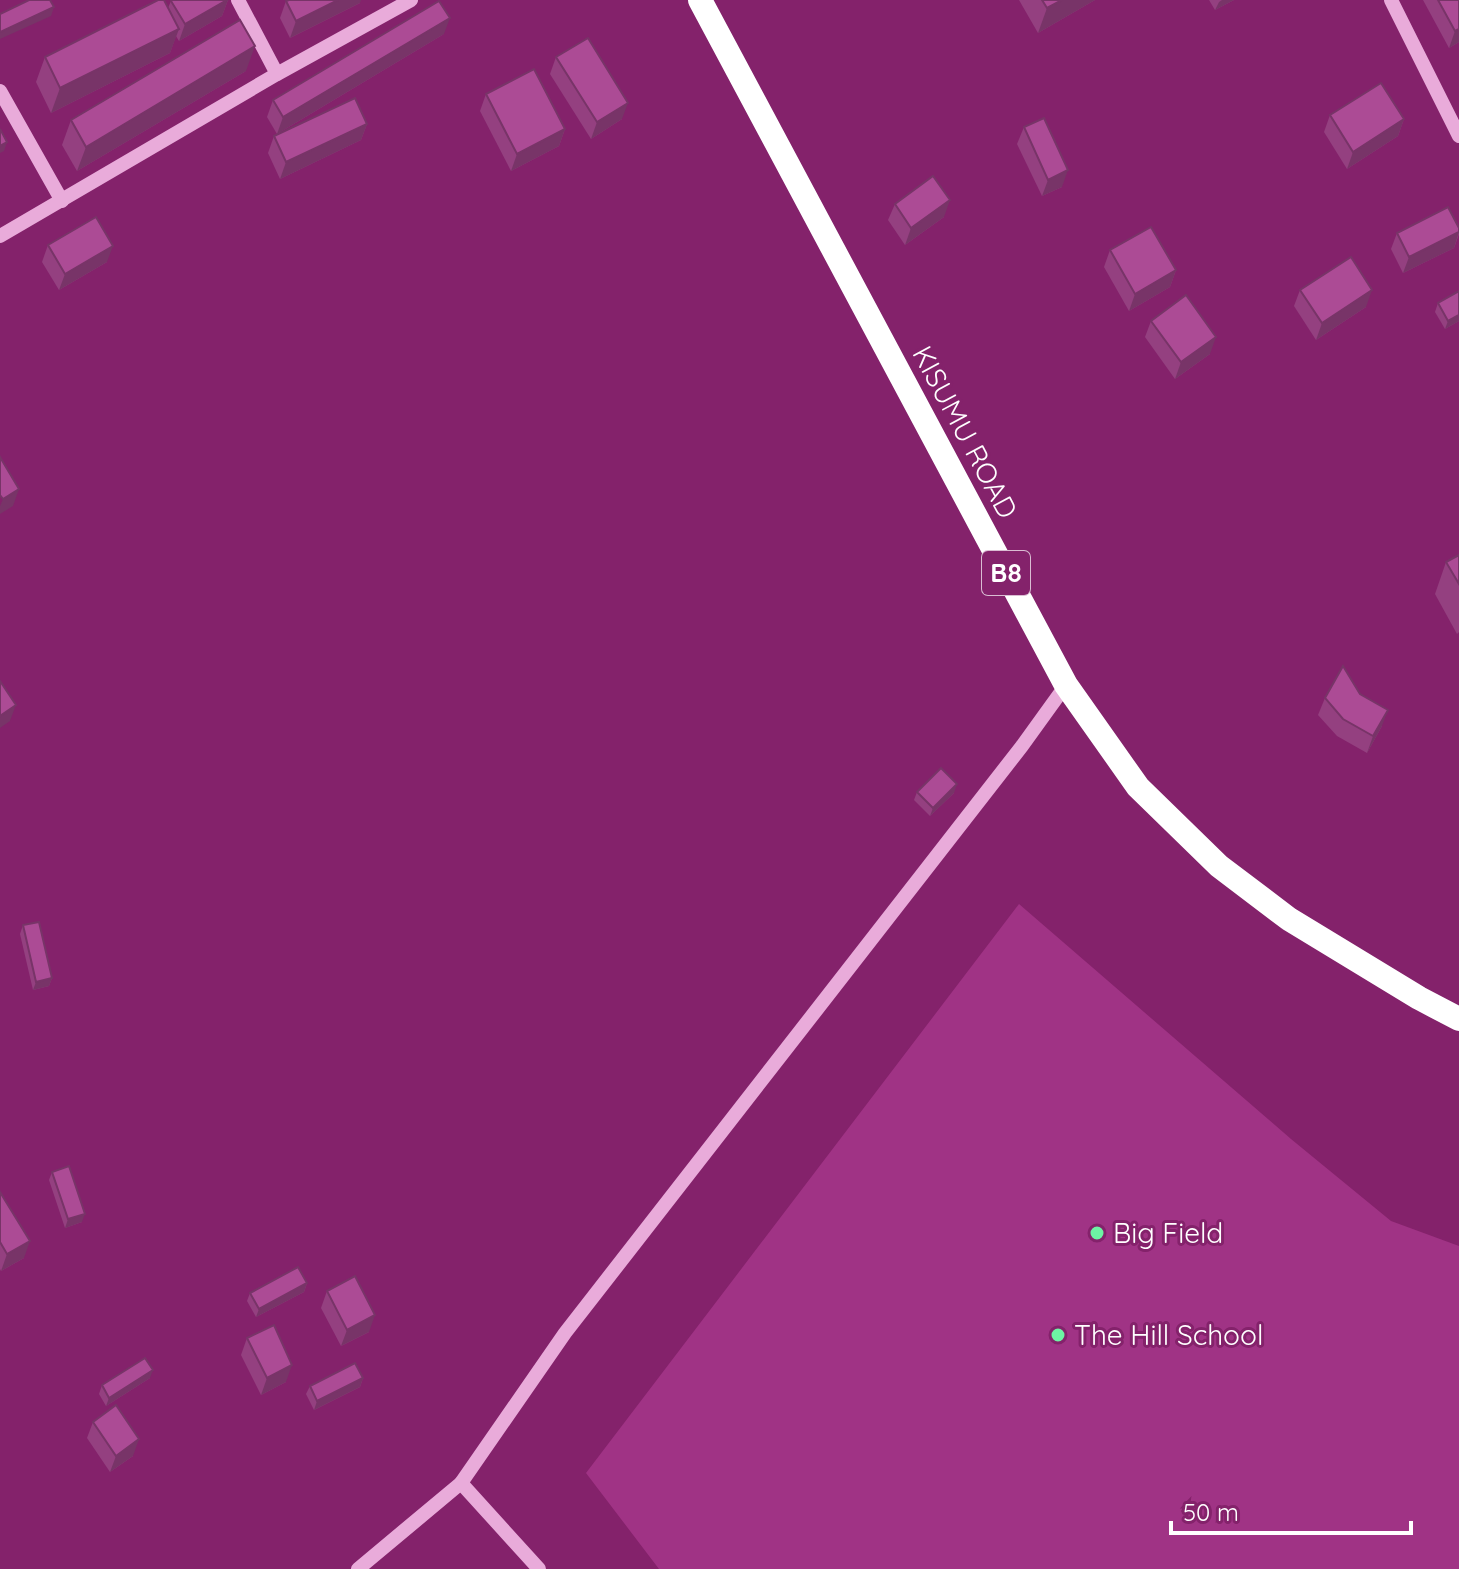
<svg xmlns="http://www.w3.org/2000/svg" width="1459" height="1569" font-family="Quicksand,sans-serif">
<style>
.green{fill:#a03385}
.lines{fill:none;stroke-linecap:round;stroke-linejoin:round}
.minor{stroke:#e9abda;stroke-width:14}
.highway{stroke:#fff;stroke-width:24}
.wall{fill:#944080}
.shaded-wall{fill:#783468}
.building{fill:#ac4b95;stroke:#783468;stroke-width:2}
.poi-dot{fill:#6df4a4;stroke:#84226b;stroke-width:3}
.labels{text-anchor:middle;stroke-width:6;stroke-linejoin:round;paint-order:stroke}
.shield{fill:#84226b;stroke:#dabdd3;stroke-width:2}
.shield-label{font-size:26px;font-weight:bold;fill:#fff}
.street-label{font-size:28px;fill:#fff;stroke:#84226b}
.poi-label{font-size:28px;fill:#fff;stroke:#84226b;text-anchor:start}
</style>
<rect width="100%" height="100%" fill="#84226b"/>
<!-- green -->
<polygon class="green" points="1019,904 1291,1139 1391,1221 1459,1246 1459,1569 659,1569 586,1473"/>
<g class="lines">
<!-- minor -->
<g class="minor">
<polyline points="238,0 277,74"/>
<polyline points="1391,0 1459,136"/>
<polyline points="0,91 62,201"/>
<polyline points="0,236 277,74 411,0"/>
<polyline points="358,1569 461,1483"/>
<polyline points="539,1569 461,1483 565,1333 1022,746 1066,685"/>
</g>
<!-- highway -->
<polyline class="highway" points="700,0 1066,685 1138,787 1219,866 1289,919 1419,998 1459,1019"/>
</g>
<!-- wall -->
<g class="wall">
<polygon points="228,0 222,16 179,41 176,36 170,53 51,113 36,82 45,57 168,8 171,1"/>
<polygon points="1019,0 1095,0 1038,33"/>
<polygon points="1209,0 1234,0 1215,10"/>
<polygon points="1423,0 1459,0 1459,42 1449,48"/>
<polygon points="286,1 360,3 290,38 280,18"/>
<polygon points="444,34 277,134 267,117 273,100"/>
<polygon points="556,57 622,119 591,139 550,74"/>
<polygon points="246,71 77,171 62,145 71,120"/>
<polygon points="486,94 565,129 559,146 511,171 480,111"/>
<polygon points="1330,115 1404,119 1398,136 1347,169 1324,132"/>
<polygon points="367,124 361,140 280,179 268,153 274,136"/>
<polygon points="1024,127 1062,187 1042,196 1017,144"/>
<polygon points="895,204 944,217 905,245 888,220"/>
<polygon points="1459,228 1459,234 1454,248 1403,273 1391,249 1397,233"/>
<polygon points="48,245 107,262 59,290 42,262"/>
<polygon points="1110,250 1176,270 1170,287 1129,311 1104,267"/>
<polygon points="1300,290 1366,307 1316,340 1294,306"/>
<polygon points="1459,291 1459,321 1445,329 1435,312 1438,303"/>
<polygon points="1151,321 1210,354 1175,379 1145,337"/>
<polygon points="1459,555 1459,632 1457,634 1435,594 1446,562"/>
<polygon points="1360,694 1382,726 1367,753 1337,736 1318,715 1325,698"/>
<polygon points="917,792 954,793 930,816 914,800"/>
<polygon points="23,925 52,978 49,986 33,990 20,934"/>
<polygon points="52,1172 82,1222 65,1228 49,1180"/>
<polygon points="0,1192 24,1258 1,1271 0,1269"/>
<polygon points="307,1283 304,1292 256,1317 247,1301 250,1293"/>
<polygon points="327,1291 369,1332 341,1346 321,1308"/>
<polygon points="247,1338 286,1382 261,1395 241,1355"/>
<polygon points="150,1378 106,1406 99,1394 102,1385"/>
<polygon points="363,1378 360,1387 314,1410 306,1394 310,1386"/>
<polygon points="93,1422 133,1456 110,1472 87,1438"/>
</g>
<!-- shaded-wall -->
<g class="shaded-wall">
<polygon points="228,0 222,16 179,41 185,24"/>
<polygon points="338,0 361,0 360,3 290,38 296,21"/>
<polygon points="1062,0 1095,0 1038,33 1047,8"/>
<polygon points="1222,0 1234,0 1215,10 1219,2"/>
<polygon points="54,7 51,16 0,39 0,32"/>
<polygon points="450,18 444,34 277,134 283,117"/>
<polygon points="179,29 170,53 51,113 60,88"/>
<polygon points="1459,29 1459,42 1449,48 1455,31"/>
<polygon points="255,46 246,71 77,171 86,147"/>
<polygon points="628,103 622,119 591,139 597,122"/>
<polygon points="1404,119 1398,136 1347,169 1353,152"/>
<polygon points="367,124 361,140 280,179 286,162"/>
<polygon points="565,129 559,146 511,171 517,154"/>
<polygon points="7,142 4,151 0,153 0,146"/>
<polygon points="1068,170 1062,187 1042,196 1048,180"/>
<polygon points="950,200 944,217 905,245 911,228"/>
<polygon points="1459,232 1454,248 1403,273 1409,257"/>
<polygon points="113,246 107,262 59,290 65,274"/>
<polygon points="1176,270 1170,287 1129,311 1135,294"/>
<polygon points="1372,290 1366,307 1316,340 1322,323"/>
<polygon points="1459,315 1459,321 1445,329 1448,321"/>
<polygon points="1216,337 1210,354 1175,379 1181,362"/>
<polygon points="19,489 13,506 0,514 0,506 3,499"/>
<polygon points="16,705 10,721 0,728 0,716"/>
<polygon points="1388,710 1382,726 1367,753 1373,736"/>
<polygon points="957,784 954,793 930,816 933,808"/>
<polygon points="52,978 49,986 33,990 36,982"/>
<polygon points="85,1214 82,1222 65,1228 68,1219"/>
<polygon points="30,1241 24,1258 1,1271 7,1254"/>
<polygon points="307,1283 304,1292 256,1317 259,1309"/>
<polygon points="375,1315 369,1332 341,1346 347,1330"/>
<polygon points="292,1365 286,1382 261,1395 267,1378"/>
<polygon points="153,1370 150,1378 106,1406 109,1398"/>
<polygon points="363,1378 360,1387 314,1410 317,1401"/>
<polygon points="139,1439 133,1456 110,1472 116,1456"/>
</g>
<!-- building -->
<g class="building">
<polygon points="29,0 50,0 54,7 0,32 0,14"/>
<polygon points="158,0 164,0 179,29 60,88 45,57"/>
<polygon points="172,0 227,0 185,24 171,1"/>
<polygon points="289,0 338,0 296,21 286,1"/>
<polygon points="1042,0 1062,0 1047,8"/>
<polygon points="1438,0 1459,0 1459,29 1455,31"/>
<polygon points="439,1 450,18 283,117 273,100"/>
<polygon points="240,20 255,46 86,147 71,120"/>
<polygon points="588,38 628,103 597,122 556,57"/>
<polygon points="534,69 565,129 517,154 486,94"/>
<polygon points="1381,83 1404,119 1353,152 1330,115"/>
<polygon points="355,98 367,124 286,162 274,136"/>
<polygon points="1044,118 1068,170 1048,180 1024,127"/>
<polygon points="0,129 7,142 0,146"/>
<polygon points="933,176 950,200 911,228 895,204"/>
<polygon points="1448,207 1459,228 1459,232 1409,257 1397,233"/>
<polygon points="96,217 113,246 65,274 48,245"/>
<polygon points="1151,227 1176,270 1135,294 1110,250"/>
<polygon points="1351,257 1372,290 1322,323 1300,290"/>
<polygon points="1459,291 1459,315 1448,321 1438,303"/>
<polygon points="1186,295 1216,337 1181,362 1151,321"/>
<polygon points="0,457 19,489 3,499 0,495"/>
<polygon points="1459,555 1459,584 1446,562"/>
<polygon points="1343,666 1360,694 1388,710 1373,736 1343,719 1325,698"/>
<polygon points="0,681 16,705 0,716"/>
<polygon points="941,768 957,784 933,808 917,792"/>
<polygon points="39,922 52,978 36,982 23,925"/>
<polygon points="69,1166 85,1214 68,1219 52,1172"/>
<polygon points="0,1192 30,1241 7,1254 0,1242"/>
<polygon points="298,1267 307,1283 259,1309 250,1293"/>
<polygon points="355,1276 375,1315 347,1330 327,1291"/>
<polygon points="274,1325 292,1365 267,1378 247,1338"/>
<polygon points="145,1358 153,1370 109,1398 102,1385"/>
<polygon points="355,1363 363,1378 317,1401 310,1386"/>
<polygon points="116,1405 139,1439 116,1456 93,1422"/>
</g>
<!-- markers -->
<g class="poi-dot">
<circle cx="1097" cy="1233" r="8"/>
<circle cx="1058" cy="1335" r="8"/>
</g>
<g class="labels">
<!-- shield labels -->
<rect class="shield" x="982" y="551" width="48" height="44" rx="6"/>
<g class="shield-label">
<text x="1006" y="582">B8</text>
</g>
<!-- street labels -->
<g class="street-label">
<text transform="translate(965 432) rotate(62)" y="10">KISUMU ROAD</text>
</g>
<!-- poi labels -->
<g class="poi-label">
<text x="1113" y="1243">Big Field</text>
<text x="1074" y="1345">The Hill School</text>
</g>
</g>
<!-- scale -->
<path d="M1171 1521v12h240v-12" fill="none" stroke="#ffffff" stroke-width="4"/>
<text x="1183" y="1521" font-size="24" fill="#ffffff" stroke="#84226b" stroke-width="6" paint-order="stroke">50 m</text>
</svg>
